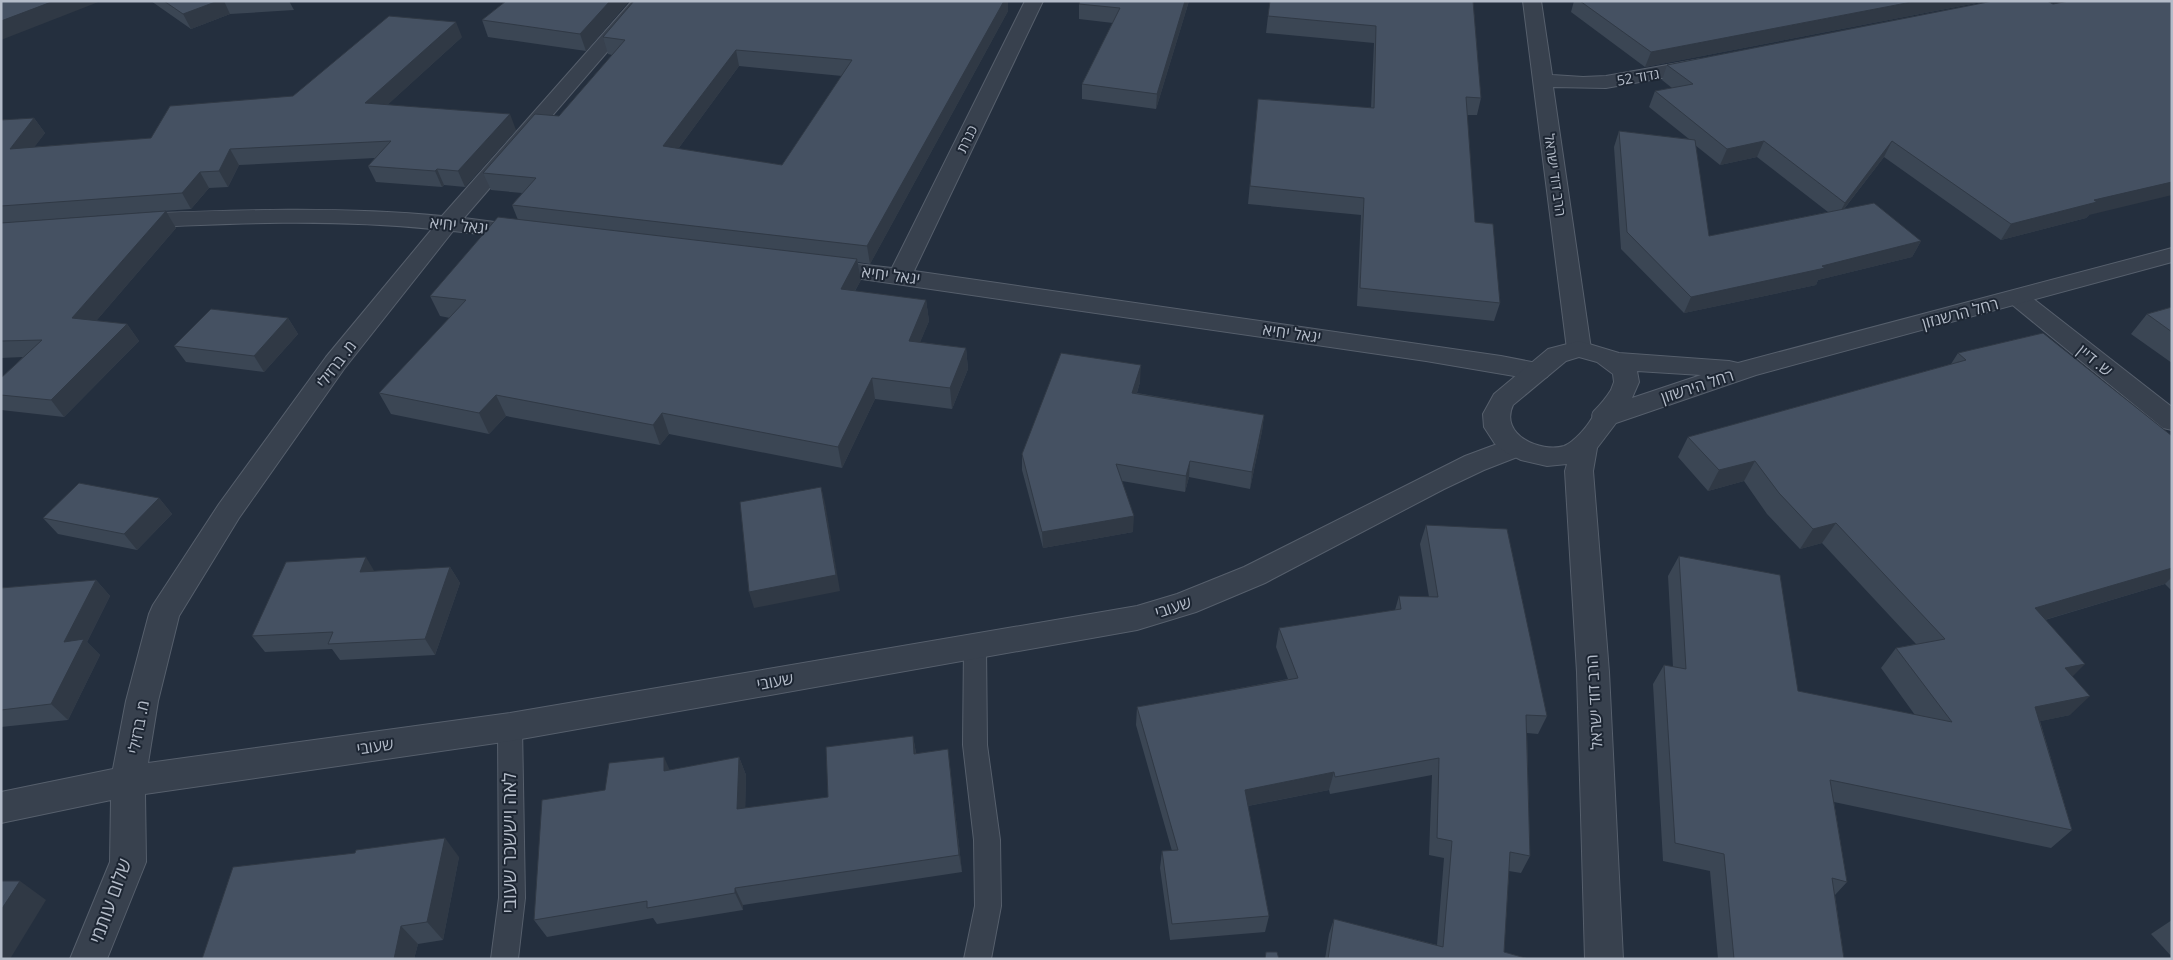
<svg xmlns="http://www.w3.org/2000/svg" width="2173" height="960" font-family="'Open Sans',Heebo,sans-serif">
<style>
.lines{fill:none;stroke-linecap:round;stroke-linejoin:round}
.service-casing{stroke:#565f6c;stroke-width:2}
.minor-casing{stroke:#565f6c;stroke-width:2}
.tertiary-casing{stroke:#565f6c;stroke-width:2}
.service{fill:#38414e;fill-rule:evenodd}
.minor{fill:#38414e;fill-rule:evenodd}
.tertiary{fill:#38414e;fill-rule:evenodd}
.wall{fill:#3b4654;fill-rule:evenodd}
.shaded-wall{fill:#303945}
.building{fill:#455162;stroke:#303945;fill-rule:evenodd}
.labels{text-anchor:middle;stroke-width:4;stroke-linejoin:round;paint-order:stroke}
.far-street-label{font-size:14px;fill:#b4bcc9;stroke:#1d2633}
.street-label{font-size:16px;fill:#b4bcc9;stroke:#1d2633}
.near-street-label{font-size:19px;fill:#b4bcc9;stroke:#1d2633}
</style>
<rect width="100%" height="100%" fill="#242f3e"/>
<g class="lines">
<defs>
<g id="service">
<polygon points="975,638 983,640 986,647 987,745 1000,840 1001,906 991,959 964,959 975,906 974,840 963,745 964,647 967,640"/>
<polygon points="510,717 518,720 522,727 525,898 518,959 491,959 499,898 498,727 502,720"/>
</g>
<g id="minor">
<path d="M632,1H651L464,218L534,227L537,232L534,237L526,239L453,231L344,369L239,518L179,616L158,701L148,763L510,713L1137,606L1177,594L1244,567L1465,456L1516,437L1525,440L1529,447L1525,454L1484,470L1444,489L1265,583L1196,612L1137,630L510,741L145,794L146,862L107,959H70L110,862L111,800L1,823V792L113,769L126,701L149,614L153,605L219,504L326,357L432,229C332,219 233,223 133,228L125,226L122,221L125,216L133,214C236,210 339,206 442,216Z"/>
<polygon points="1025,1 1043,1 914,271 1501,356 1547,365 1551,371 1547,377 1538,380 1426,361 814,272 810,267 814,262 822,260 892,268"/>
<polygon points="1523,1 1541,1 1552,75 1583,77 1606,76 1701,59 1708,61 1711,65 1708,69 1701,71 1606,88 1553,87 1591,349 1588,355 1579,357 1570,355 1567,349"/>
<polygon points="2018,290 2026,293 2172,407 2172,430 2163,428 2010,303 2006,298 2010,293"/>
</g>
<path id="tertiary" d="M2172,248V262L1756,375L1616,423L1597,448L1593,471L1609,672L1623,959H1585L1577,672L1565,471L1567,464L1547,466L1521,460L1507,453L1495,444L1484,427L1483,414L1494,394L1548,349L1579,341L1619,353L1729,361L1738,363ZM1579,357L1597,362L1613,374L1614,382L1611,390C1606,398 1600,405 1594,411C1591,414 1593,415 1592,418C1587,427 1574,442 1564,446C1541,453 1499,435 1513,405L1566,361ZM1637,371L1701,375L1632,398L1639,382Z"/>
</defs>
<!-- service casing -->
<use href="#service" class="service-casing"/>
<!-- minor casing -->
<use href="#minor" class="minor-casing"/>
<!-- tertiary casing -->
<use href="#tertiary" class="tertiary-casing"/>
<!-- service -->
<use href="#service" class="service"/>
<!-- minor -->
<use href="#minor" class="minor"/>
<!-- tertiary -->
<use href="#tertiary" class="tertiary"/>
</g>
<!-- wall -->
<g class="wall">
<polygon points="151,1 289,1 294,10 230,14 191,29"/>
<polygon points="506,1 629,1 586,51 488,37 482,20"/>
<path d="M634,1H1008V11L870,264L858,262L861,280L855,291L926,300L929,321L920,342L966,348L968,369L952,409L875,399L842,468L669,434L660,445L506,416L489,434L391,414L379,393L450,318L440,316L430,296L518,220L512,205L522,193L491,190L483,173L559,116L612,55L608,54L603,37ZM739,66L842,76L782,165L678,149Z"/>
<polygon points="1080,1 1189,1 1156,109 1082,99 1082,84 1113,23 1079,19 1079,4"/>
<polygon points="1473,1 1481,98 1477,115 1467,115 1475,222 1500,303 1494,321 1357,306 1361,215 1248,204 1258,99 1371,108 1374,43 1266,33 1268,16"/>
<polygon points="1574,1 1987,1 1645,67 1571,12"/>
<path d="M1993,1L2089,215L2086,218L2001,240L1884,157L1844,209L1921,241L1912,257L1818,280L1816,285L1684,313L1621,249L1614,147L1619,131L1689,139L1649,107L1655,91L1672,88L1662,80L1667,65ZM1695,145L1720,165L1757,157L1828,212L1709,236Z"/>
<polygon points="462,37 387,105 516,130 465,187 444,185 442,187 376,182 368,166 375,158 239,165 228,187 209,188 191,209 1,223 1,120 34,118 45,133 34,147 151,138 293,96"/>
<polygon points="166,211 176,228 96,321 127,324 139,341 64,417 1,410 1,378 23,357 1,358 1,223"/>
<polygon points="2172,307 2172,363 2131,334 2147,314"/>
<polygon points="288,318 298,334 264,372 186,362 174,346"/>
<polygon points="1958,353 2172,436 2172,591 2165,584 2045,620 2073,676 2070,715 2040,721 2072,830 2051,848 1834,802 1847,882 1835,895 1844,959 1718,959 1710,871 1663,861 1653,684 1664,665 1673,667 1668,576 1679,556 1798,691 1915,715 1881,668 1896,648 1916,644 1822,543 1800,549 1767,514 1744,481 1708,491 1678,457 1688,437 1951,364"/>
<polygon points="1140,382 1137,393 1264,415 1262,431 1250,489 1189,477 1185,492 1122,481 1133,532 1043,548 1022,470 1022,454"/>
<polygon points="159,498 172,514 137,550 58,534 43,518"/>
<polygon points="1426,525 1547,716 1538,734 1527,733 1530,856 1521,873 1509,871 1504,952 1529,959 1325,959 1329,934 1334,919 1437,945 1444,858 1429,855 1432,775 1330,794 1329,790 1248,806 1269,916 1265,932 1170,940 1160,868 1162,851 1172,851 1136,725 1137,707 1288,679 1276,647 1279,628 1395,610 1399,596 1429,597 1420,544"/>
<polygon points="450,567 460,583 435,655 340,660 332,649 265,652 252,636 375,571"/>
<polygon points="96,580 110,596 87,642 100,655 68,720 1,727 1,588"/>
<polygon points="913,736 916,753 950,767 962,872 743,905 743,910 657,924 653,918 547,937 534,920 605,790 670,770 739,757 746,775 745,808 828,797"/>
<polygon points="355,853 459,857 443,940 418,944 414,959 202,959"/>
<polygon points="2172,920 2172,957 2151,934"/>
</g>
<!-- shaded-wall -->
<g class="shaded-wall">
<polygon points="54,1 101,1 1,40 1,21"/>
<polygon points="218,1 224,1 230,14 191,29 183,14"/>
<polygon points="610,1 629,1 586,51 580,34"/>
<polygon points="1004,1 1008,1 1008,11 870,264 867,246"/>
<polygon points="1185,1 1189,1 1156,109 1157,94"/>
<polygon points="1917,1 1987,1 1645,67 1651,52"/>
<polygon points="456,22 462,37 372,119 365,103"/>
<polygon points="736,50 739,66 667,164 663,146"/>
<polygon points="510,114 516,130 465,187 458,171"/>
<polygon points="34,118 45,133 21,165 10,149"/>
<polygon points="1764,141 1757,157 1720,165 1727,149"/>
<polygon points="1892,141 1884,157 1836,219 1845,203"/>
<polygon points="230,149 239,165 228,187 219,171"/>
<polygon points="437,169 444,185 442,187 435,171"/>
<polygon points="200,172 209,188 191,209 182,193"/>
<polygon points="2172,182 2172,195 2089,215 2086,218 2001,240 2011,224 2094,200"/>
<polygon points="166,211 176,228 84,335 72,318"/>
<polygon points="1921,241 1912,257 1818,280 1816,285 1684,313 1691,297"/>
<polygon points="857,259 861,280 844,310 841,289"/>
<polygon points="926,300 929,321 912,362 909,341"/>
<polygon points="288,318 298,334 264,372 254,356"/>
<polygon points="127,324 139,341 64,417 51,400"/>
<polygon points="966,348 968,369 952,409 950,388"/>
<polygon points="1141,365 1140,382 1132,409 1132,393"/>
<polygon points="872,378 875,399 842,468 838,447"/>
<polygon points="496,395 506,416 489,434 479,413"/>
<polygon points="662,413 669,434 660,445 653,425"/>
<polygon points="1264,415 1262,431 1250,489 1252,472"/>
<polygon points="1190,461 1189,477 1185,492 1186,476"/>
<polygon points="1755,461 1744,481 1708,491 1719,470"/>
<polygon points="821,487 825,503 840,591 754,608 749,592"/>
<polygon points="159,498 172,514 137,550 124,534"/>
<polygon points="1134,516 1133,532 1043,548 1042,532"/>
<polygon points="1836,523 1822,543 1800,549 1813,529"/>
<polygon points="366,557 376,574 360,572"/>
<polygon points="450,567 460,583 435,655 425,639"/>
<polygon points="2172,568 2172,577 2165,584 2017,628 2035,608"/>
<polygon points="96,580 110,596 87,642 100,655 68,720 51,704 64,642"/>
<polygon points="2085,664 2066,683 2065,668"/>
<polygon points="2090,696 2070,715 2017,726 2035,707"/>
<polygon points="913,736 916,754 914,754"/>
<polygon points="948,749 950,767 962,872 959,855"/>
<polygon points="664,757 672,775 664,771"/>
<polygon points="739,757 746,775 745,826 737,809"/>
<polygon points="1334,772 1329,790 1242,807 1245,790"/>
<polygon points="445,838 459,857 443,940 427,922"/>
<polygon points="20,881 46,900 10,959 1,959 1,910"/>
<polygon points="735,888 743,905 743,910 735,893"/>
<polygon points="401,926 418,944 414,959 394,959"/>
</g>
<!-- building -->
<g class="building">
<polygon points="1,1 54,1 1,21"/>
<polygon points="164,1 218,1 183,14"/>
<polygon points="506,1 610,1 580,34 482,20"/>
<path d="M634,1H1004L867,246L512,205L536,178L483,173L535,114L559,116L625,40L603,37ZM736,50L852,60L782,165L663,146Z"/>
<polygon points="1080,1 1185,1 1157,94 1082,84 1120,8 1079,4"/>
<polygon points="1270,1 1473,1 1481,98 1466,97 1475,222 1493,224 1500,303 1360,288 1364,198 1250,186 1258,99 1374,108 1376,26 1268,16"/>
<polygon points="1580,1 1917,1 1651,52"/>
<polygon points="1993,1 2047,1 2053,4 2069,1 2172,1 2172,182 2094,200 2097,202 2011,224 1892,141 1845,203 1764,141 1727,149 1655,91 1693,84 1667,65"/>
<polygon points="389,16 456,22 365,103 510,114 458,171 437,169 435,171 368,166 391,141 230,149 219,171 200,172 182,193 1,206 1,120 34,118 10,149 151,138 170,106 293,96"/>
<polygon points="1619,131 1695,140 1709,236 1874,203 1921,241 1822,266 1825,268 1691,297 1627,232"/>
<polygon points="166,211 72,318 127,324 51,400 1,395 1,378 42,340 1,341 1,223"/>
<polygon points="498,217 857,259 841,289 926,300 909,341 966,348 950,388 872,378 838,447 662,413 653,425 496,395 479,413 379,393 466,300 430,296"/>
<polygon points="2172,307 2172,332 2147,314"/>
<polygon points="211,309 288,318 254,356 174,346"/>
<polygon points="2043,333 2172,436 2172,568 2035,608 2085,664 2065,668 2090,696 2035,707 2072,830 1830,780 1847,882 1832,878 1844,959 1734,959 1724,854 1675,843 1664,665 1686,669 1679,556 1780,575 1798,691 1952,722 1896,648 1945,639 1836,523 1813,529 1779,493 1755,461 1719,470 1688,437 1966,360 1958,353"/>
<polygon points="1061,353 1141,365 1132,393 1264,415 1252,472 1190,461 1186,476 1116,464 1134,516 1042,532 1022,454"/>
<polygon points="79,483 159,498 124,534 43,518"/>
<polygon points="821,487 836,575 749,592 740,502"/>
<polygon points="1426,525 1507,529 1547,716 1526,715 1530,856 1510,852 1504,952 1529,959 1328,959 1334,919 1443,947 1452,841 1437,838 1439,758 1335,777 1334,772 1245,790 1269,916 1172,924 1162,851 1178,850 1137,707 1298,678 1279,628 1401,609 1399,596 1438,597"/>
<polygon points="366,557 360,572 450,567 425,639 328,644 333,632 252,636 286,562"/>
<polygon points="96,580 64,642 84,639 51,704 1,710 1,588"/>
<polygon points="913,736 914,754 948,749 959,855 735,888 735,893 647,908 647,901 534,920 542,800 605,790 609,763 664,757 664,771 739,757 737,809 828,797 826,747"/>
<polygon points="445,838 427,922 401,926 394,959 202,959 233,867 355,853 356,850"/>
<polygon points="1,881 20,881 1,910"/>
<polygon points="1266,952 1277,952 1279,959 1265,959"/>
</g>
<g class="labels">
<!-- far-street labels -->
<g class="far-street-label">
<text transform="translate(1638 77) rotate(-10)" y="5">גדוד 52</text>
<text transform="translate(967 139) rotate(-64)" y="5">כנרת</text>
<text transform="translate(1555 175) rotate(82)" y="5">הרב דוד ישראל</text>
</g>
<!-- street labels -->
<g class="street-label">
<text transform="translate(459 225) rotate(6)" y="6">יגאל יחיא</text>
<text transform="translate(891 275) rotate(7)" y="6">יגאל יחיא</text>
<text transform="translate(1960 313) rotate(-15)" y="6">רחל הרשנזון</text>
<text transform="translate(1292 333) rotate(8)" y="6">יגאל יחיא</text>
<text transform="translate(2095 360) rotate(39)" y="6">ש. דיין</text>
<text transform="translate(336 364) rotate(-53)" y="6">מ. ברזילי</text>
<text transform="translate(1697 386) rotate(-18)" y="6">רחל הירשזון</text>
<text transform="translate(1173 607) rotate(-18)" y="6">שעובי</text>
<text transform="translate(775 681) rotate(-10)" y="6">שעובי</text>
<text transform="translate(1594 702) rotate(-93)" y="6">הרב דוד ישראל</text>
<text transform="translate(138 727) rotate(-79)" y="6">מ. ברזילי</text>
<text transform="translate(375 746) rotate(-8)" y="6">שעובי</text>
</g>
<!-- near-street labels -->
<g class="near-street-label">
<text transform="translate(509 843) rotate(-90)" y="7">לאה ויששכר שעובי</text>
<text transform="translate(110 901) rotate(-70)" y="7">שלום עותמי</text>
</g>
</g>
<!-- border -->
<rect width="2173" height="960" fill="none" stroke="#b4bcc9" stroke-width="5"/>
</svg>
